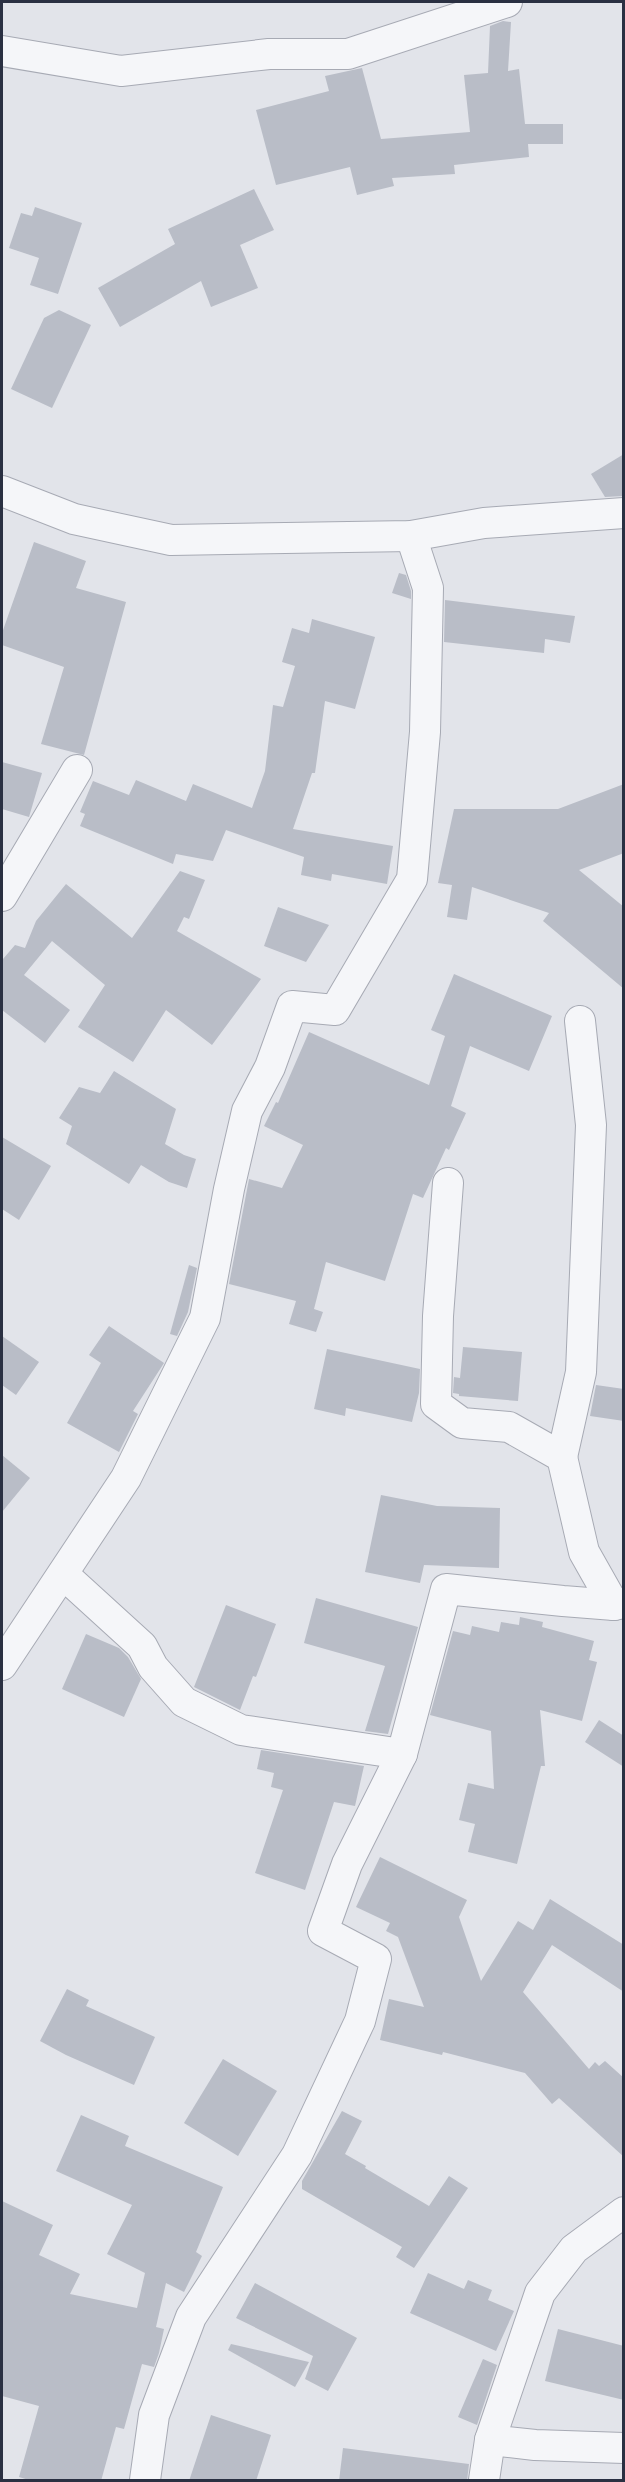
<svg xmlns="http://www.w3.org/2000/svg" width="625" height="2482" font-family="'Nunito Sans',sans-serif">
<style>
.building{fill:#b9bdc7}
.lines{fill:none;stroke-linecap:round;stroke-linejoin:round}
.minor-casing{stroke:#a7aab4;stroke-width:32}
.minor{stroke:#f5f6f9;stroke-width:30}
</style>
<rect width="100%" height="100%" fill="#e2e4ea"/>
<!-- building -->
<g class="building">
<polygon points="503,21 511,22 508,71 519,69 525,124 563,124 563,144 528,144 529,157 454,165 455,174 392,178 394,186 357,195 350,167 276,185 256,110 329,91 325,76 362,68 381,139 470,132 464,75 488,73 490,26"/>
<polygon points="254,189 274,230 240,245 258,288 211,307 201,281 120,327 98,288 175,244 168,229"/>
<polygon points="35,207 82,223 58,294 30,285 39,258 9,248 21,213 32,216"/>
<polygon points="59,310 91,325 52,408 11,389 44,318"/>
<polygon points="624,454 624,496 605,497 591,474"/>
<polygon points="34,542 86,561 76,588 126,602 84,755 41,744 64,667 2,645 2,633"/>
<polygon points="399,573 406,575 411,591 411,599 392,593"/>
<polygon points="445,600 575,616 570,643 545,639 544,653 444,642"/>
<polygon points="312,619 375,637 355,709 325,701 315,773 312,773 293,829 393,846 387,884 332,874 331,881 301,875 304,857 226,830 213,861 176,854 173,864 80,826 85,814 80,812 93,781 129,795 136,780 186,801 193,784 252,808 265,771 273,705 283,707 295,666 282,662 292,628 309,633"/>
<polygon points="2,762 42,773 29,817 2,809"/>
<polygon points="624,784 624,853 579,870 624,907 624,989 543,921 549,913 472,887 467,920 447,917 452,885 438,883 454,809 558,809"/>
<polygon points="180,871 205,880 189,919 184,917 177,931 261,979 212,1045 166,1010 133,1062 78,1027 105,985 52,941 24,975 70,1010 45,1043 2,1010 2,958 3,959 15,945 25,948 36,921 66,884 132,938"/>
<polygon points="278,907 329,925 306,962 264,946"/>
<polygon points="454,974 552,1016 529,1071 470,1046 451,1106 466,1113 449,1150 446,1148 423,1198 413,1194 385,1281 326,1262 314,1309 323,1312 316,1332 289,1324 296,1301 229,1284 249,1179 282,1188 303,1145 264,1126 276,1102 278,1103 309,1032 429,1085 445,1036 431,1030"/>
<polygon points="114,1071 176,1109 165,1144 184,1155 196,1159 187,1188 169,1182 141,1165 129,1184 66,1144 72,1126 59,1118 79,1087 100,1093"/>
<polygon points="2,1137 51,1166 19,1220 2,1209"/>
<polygon points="189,1265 197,1268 188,1312 177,1336 170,1334"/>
<polygon points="109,1326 164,1363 133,1411 138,1414 119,1452 67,1423 101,1363 89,1355"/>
<polygon points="2,1336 39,1362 16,1395 2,1385"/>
<polygon points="463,1347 522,1352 518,1401 459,1396 459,1394 453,1393 454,1377 460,1378"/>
<polygon points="327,1349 420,1369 419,1393 412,1422 346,1408 345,1416 314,1409"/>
<polygon points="596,1385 624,1389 624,1421 590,1416"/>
<polygon points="2,1455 30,1478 2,1512"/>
<polygon points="381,1495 437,1506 500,1508 499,1568 424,1565 420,1583 365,1572"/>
<polygon points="316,1598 418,1627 388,1734 365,1731 385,1666 304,1643"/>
<polygon points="226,1605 276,1624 256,1677 253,1676 240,1710 194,1687"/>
<polygon points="520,1617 543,1622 542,1627 594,1641 589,1660 597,1662 582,1721 540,1710 545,1766 541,1766 517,1864 468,1852 475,1824 459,1820 468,1783 494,1789 491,1731 430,1715 453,1631 470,1635 472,1626 499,1632 501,1622 519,1625"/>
<polygon points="86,1634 119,1648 128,1657 141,1679 124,1717 62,1689"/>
<polygon points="599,1720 624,1736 624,1767 585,1742"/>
<polygon points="261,1750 364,1766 355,1806 334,1802 305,1890 255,1873 283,1790 271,1787 274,1773 257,1769"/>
<polygon points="380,1857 467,1900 459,1917 481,1981 518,1921 533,1930 550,1899 624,1945 624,1992 552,1945 523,1992 589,2069 595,2062 599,2066 605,2061 624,2078 624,2157 559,2098 552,2104 525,2073 443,2052 442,2055 380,2040 389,1999 424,2007 398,1937 386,1931 390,1923 356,1907"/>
<polygon points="67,1989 89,2000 86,2006 155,2037 134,2085 66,2055 40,2041"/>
<polygon points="223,2059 277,2091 238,2156 184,2123"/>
<polygon points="342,2111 362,2121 345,2154 366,2166 365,2168 429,2206 449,2176 468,2188 414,2268 396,2257 402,2247 302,2189 302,2181"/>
<polygon points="81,2115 129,2136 125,2146 223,2187 196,2252 202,2256 184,2292 166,2283 156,2327 164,2329 159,2353 154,2367 142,2364 124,2429 116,2427 101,2481 32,2481 19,2477 39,2406 2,2396 2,2201 53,2225 39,2255 80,2274 70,2294 137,2308 145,2273 107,2254 132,2205 56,2171"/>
<polygon points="428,2273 464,2289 468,2280 492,2290 488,2300 514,2311 496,2351 410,2313"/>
<polygon points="255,2283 357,2338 328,2391 305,2379 313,2356 236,2318"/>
<polygon points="558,2329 624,2346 624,2400 545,2381"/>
<polygon points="231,2344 309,2362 295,2387 228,2350"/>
<polygon points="483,2359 497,2365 477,2425 458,2417"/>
<polygon points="211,2415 271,2435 256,2481 189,2481"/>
<polygon points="343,2448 469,2464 467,2481 339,2481"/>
</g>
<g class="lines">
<defs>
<g id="minor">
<polyline points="2,51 121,71 269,54 348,54 507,2"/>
<polyline points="2,491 74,519 171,540 411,536 484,523 624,513"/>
<polyline points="2,896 77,770"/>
<polyline points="448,1183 438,1316 436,1404 462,1423 509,1427 562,1457 584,1552 614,1605"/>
<polyline points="562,1457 581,1372 591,1125 580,1021"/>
<polyline points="63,1574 142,1646 153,1667 184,1702 241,1730 402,1754"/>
<polyline points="2,1665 126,1478 205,1318 229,1189 247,1111 270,1067 292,1006 335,1010 412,879 425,732 428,588 411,536"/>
<polyline points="490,2440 535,2445 624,2448"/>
<polyline points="145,2480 154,2415 191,2317 297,2155 360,2021 376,1959 323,1931 347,1864 402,1754 446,1589 563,1601 614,1605 624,1603"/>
<polyline points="484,2480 490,2440 540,2293 574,2249 624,2212"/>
</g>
</defs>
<!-- minor casing -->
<use href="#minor" class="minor-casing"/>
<!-- minor -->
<use href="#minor" class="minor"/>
</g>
<!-- border -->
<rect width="625" height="2482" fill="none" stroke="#2a3042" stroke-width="6"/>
</svg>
